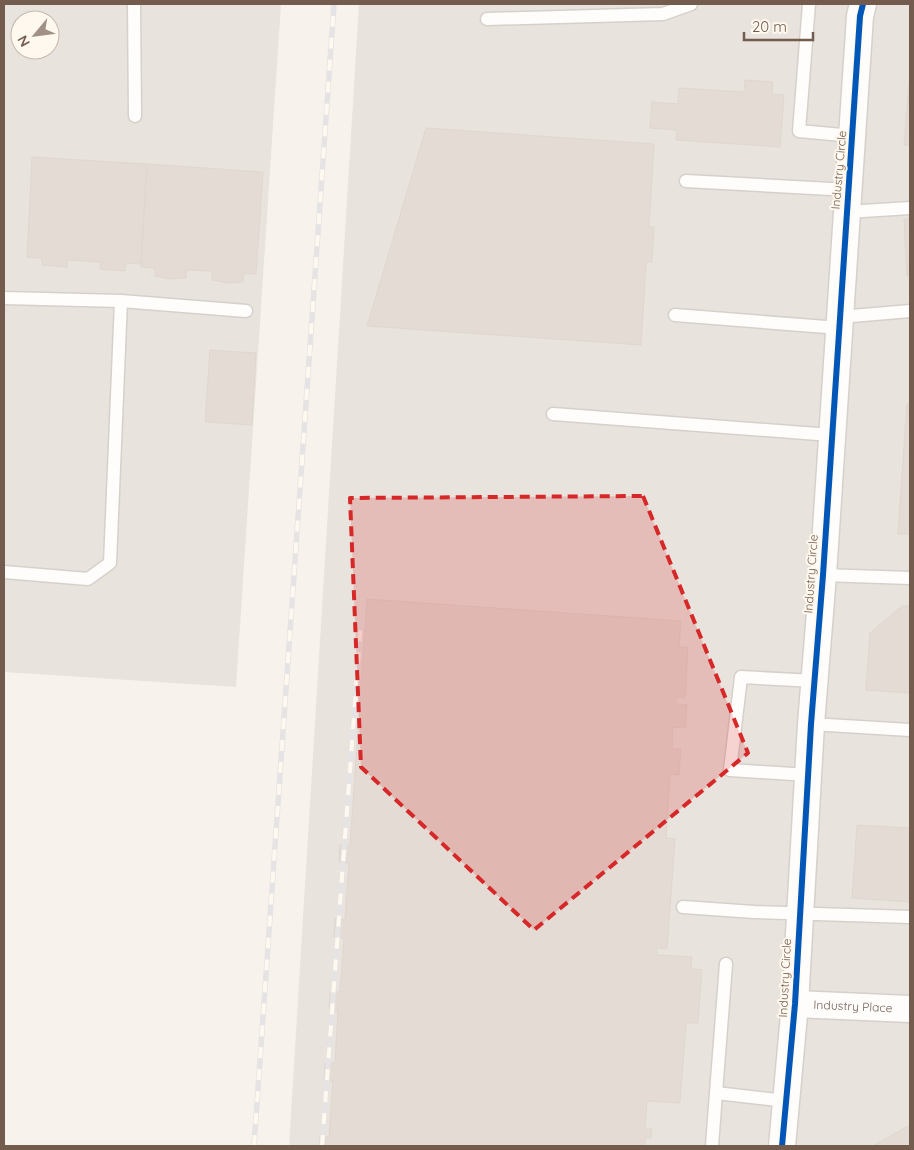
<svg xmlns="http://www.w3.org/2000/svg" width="914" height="1150" font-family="Quicksand,sans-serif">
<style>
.industrial{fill:#e9e3dd;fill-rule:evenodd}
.building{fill:#e3dbd4;stroke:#dfd6cf}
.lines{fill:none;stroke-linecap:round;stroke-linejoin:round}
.lane-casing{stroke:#d6d0ca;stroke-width:15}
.street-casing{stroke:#d6d0ca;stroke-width:29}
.lane{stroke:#fefdfc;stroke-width:12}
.street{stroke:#fefdfc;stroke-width:26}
.rail-casing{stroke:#e5e3e4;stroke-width:5.5}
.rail{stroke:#fef8ee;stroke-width:4;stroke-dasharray:11;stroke-linecap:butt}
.cycleway-casing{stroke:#fef8ee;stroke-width:9}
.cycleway{stroke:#0057b8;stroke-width:6}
.marked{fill:#d62828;fill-opacity:0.2;stroke:#d62828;stroke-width:4;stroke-dasharray:10 6;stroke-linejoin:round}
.labels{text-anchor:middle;stroke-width:4;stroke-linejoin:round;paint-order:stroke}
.street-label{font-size:12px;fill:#735b4e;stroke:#fef8ee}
</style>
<rect width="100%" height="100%" fill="#f7f3ec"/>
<!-- industrial -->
<g class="industrial">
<path d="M4,4H281L236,687L4,672ZM20,20H50V50H20Z"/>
<polygon points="359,4 910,4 910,1146 289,1146"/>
</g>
<!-- building -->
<g class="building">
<polygon points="910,72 910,145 904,145"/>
<polygon points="745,80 773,82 772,94 784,95 780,147 676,140 677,130 650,128 652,102 678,104 679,88 744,92"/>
<polygon points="426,128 654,144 649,227 654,227 652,262 646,262 641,345 367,326"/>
<polygon points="32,157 147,164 141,264 126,263 125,271 100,269 101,262 67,260 67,267 42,265 42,258 27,257"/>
<polygon points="147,164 263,172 256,274 244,273 243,282 228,283 212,280 212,271 186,270 186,278 171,279 155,276 155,268 141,267"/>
<polygon points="904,219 910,219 910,275 907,276"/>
<polygon points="210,350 256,353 252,425 205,422"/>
<polygon points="907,404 910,404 910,534 898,534"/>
<polygon points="367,599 681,621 679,647 688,647 685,698 676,697 676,704 687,705 685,728 673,727 672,749 681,749 679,775 670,774 666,838 675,839 667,949 657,948 657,955 692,957 691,969 702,970 698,1023 686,1023 680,1103 647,1101 645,1129 652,1129 651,1138 645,1138 645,1146 319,1146 320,1136 329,1137 333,1081 324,1080 325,1063 335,1063 338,1010 329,1009 330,992 340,992 344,938 334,937 335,919 345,920 349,863 339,862 340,845 350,846"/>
<polygon points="902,606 910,606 910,693 866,690 870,633"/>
<polygon points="857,825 910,828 910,902 852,898"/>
<polygon points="910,1125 910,1146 873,1146"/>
</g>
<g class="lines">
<defs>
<g id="lane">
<polyline points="134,4 135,116"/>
<polyline points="809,4 799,131 853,136"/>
<polyline points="487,19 663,14 691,4"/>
<polyline points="686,181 849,190"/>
<polyline points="847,212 910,208"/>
<polyline points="4,298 121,301 246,311"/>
<polyline points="675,315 839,328"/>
<polyline points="840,317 910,311"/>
<polyline points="553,414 831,435"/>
<polyline points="4,572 88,579 110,563 121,301"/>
<polyline points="823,575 910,578"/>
<polyline points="811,724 910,730"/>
<polyline points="808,775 730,770 741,677 815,681"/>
<polyline points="683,907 754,912 910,917"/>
<polyline points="716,1093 726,964"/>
<polyline points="712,1146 716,1093 786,1101"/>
</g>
<g id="street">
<path id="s1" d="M795,1004L910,1009"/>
<polyline points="782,1146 795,1004 811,724 823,575 860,16 863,4"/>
</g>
</defs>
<!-- lane casing -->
<use href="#lane" class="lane-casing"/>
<!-- street casing -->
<use href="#street" class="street-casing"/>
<!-- lane -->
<use href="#lane" class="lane"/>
<!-- street -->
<use href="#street" class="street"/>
<defs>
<g id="rail">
<polyline points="254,1146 334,4"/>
<polyline points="322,1146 361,622"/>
</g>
</defs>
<!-- rail casing -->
<use href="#rail" class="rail-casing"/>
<!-- rail -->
<use href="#rail" class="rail"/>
<defs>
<polyline id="cycleway" points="782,1146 795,1004 811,724 823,575 860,16 863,4"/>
</defs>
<!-- cycleway casing -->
<use href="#cycleway" class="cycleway-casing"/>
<!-- cycleway -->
<use href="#cycleway" class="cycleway"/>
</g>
<!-- marked area -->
<path class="marked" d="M643,496L748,753L534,930L361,767L350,498Z"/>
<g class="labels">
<!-- street labels -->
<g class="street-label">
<text transform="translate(839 170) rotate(-85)" y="4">Industry Circle</text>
<text transform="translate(811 574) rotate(-86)" y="4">Industry Circle</text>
<text transform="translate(785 978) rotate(-87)" y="4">Industry Circle</text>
<text dy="4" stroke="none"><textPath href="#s1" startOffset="58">Industry Place</textPath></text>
</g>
</g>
<!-- border -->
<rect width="914" height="1150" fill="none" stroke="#735b4e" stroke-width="10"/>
<!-- north arrow -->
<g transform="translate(35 35) rotate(241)"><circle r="24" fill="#fef8ee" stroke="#c6b9ae"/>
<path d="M0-4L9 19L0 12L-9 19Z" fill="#a19085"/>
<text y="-8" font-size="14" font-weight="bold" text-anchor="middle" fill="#735b4e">N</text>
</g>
<!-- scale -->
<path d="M744 32v8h69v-8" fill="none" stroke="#735b4e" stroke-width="2.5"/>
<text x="752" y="32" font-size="15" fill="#735b4e" stroke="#fef8ee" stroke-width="4" paint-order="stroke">20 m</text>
</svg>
